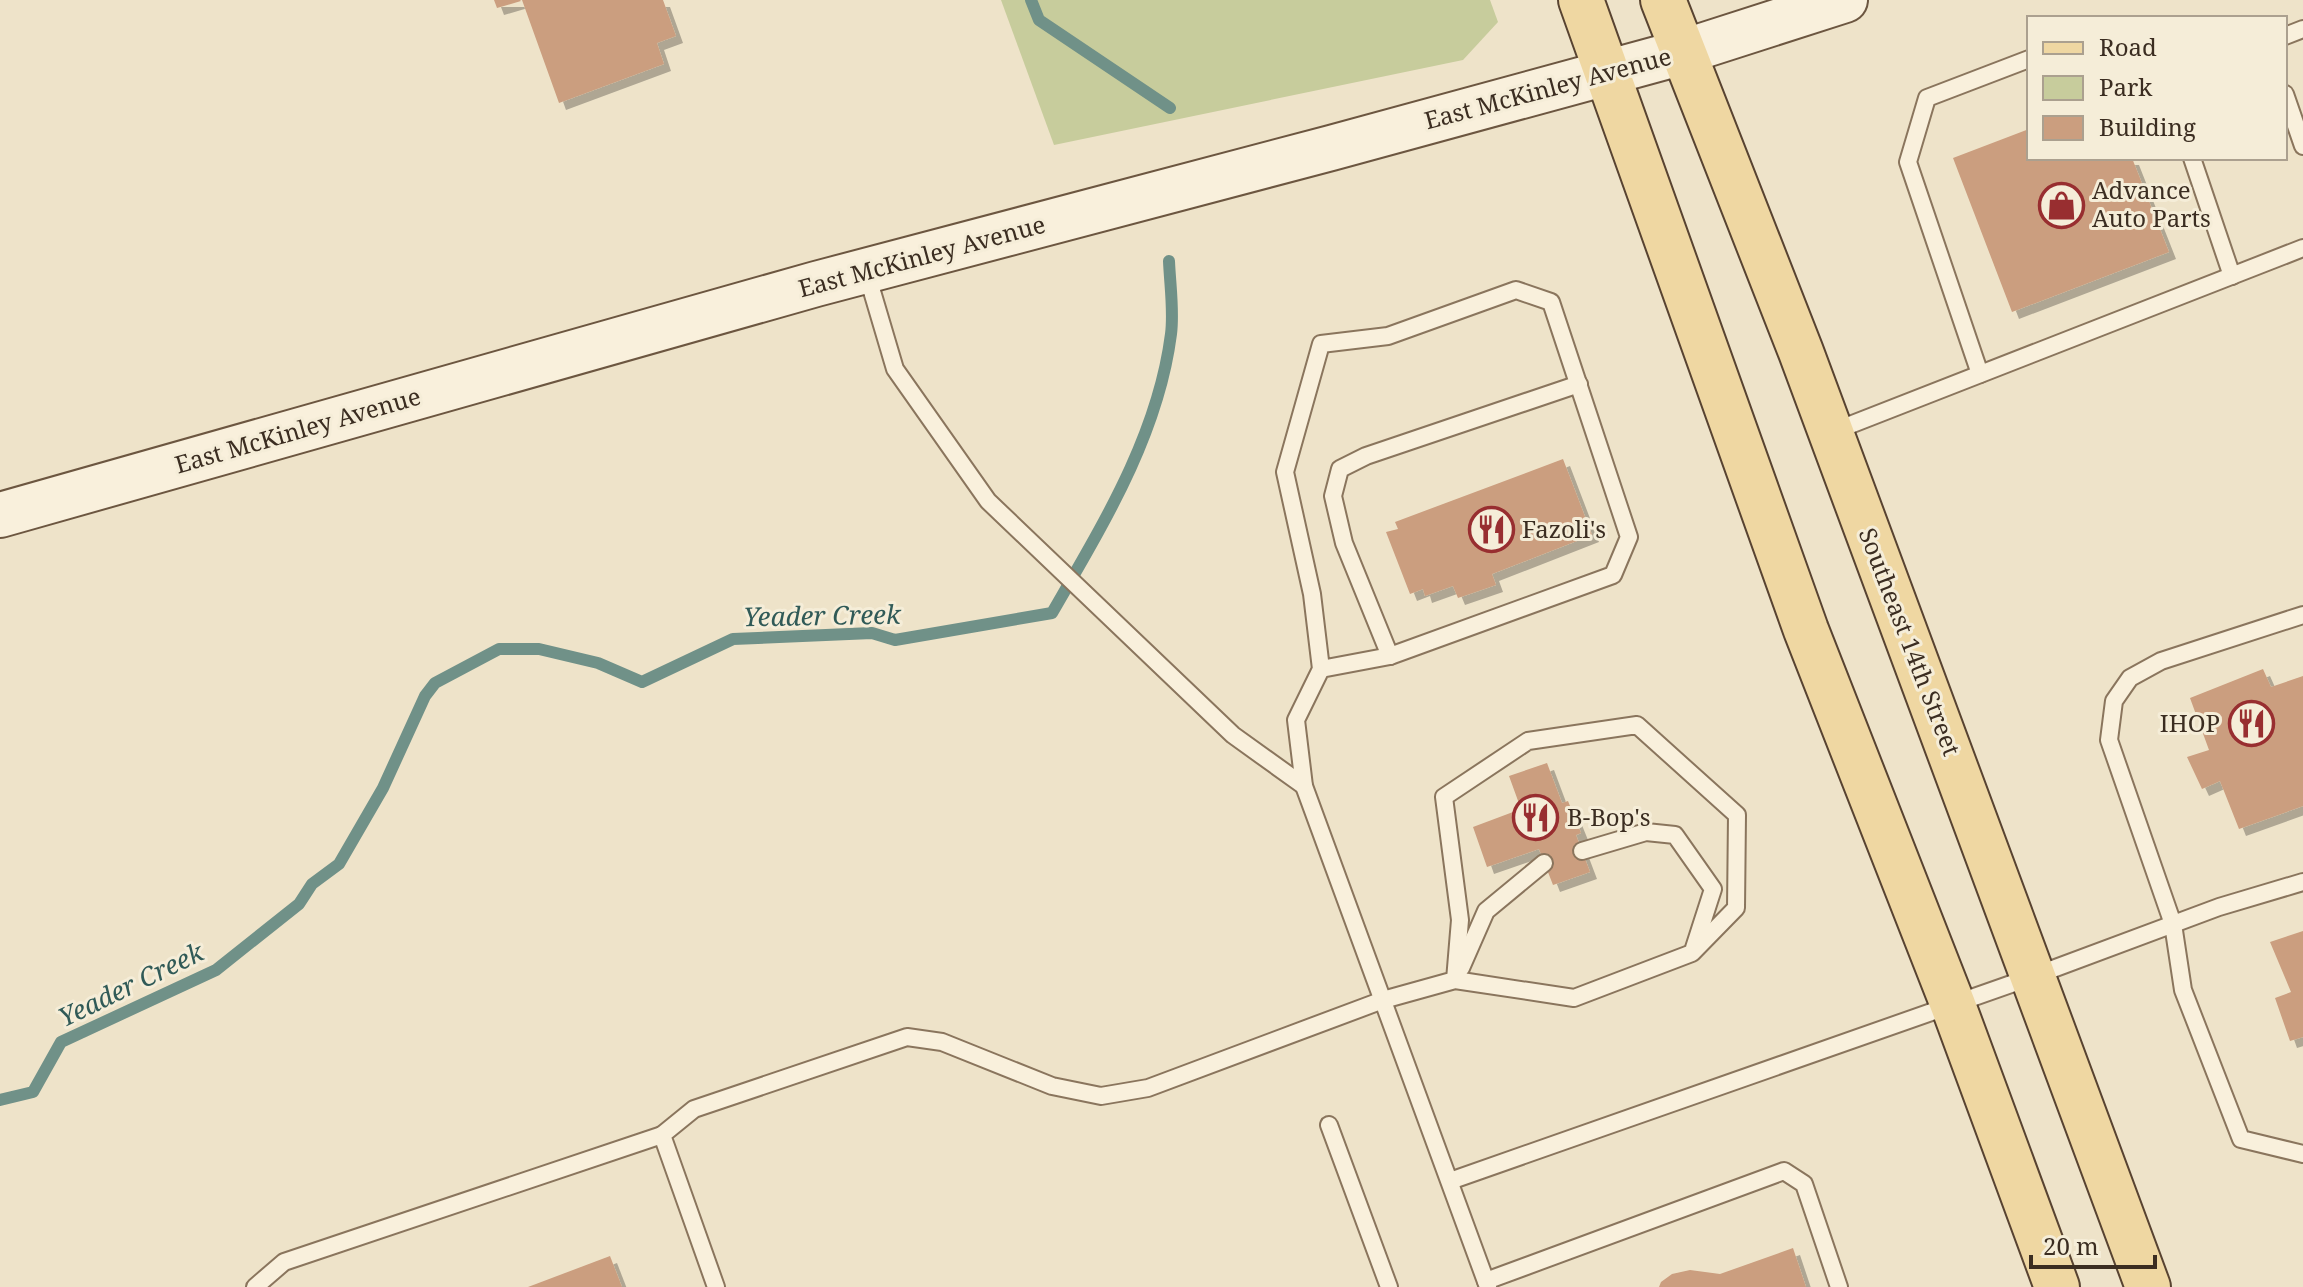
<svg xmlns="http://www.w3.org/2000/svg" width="2303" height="1287" font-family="'Noto Serif',serif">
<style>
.green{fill:#c7cc9c}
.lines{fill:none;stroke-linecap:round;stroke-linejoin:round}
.stream{stroke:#709188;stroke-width:12}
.building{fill:#cb9e7f;filter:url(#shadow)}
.service-casing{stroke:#8a755d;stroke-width:20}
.secondary-casing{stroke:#6c5640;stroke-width:48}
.primary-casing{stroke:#584331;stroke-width:48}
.service{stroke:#f9f0dc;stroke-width:16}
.secondary{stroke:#f9f0dc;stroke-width:44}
.primary{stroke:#efd7a2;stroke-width:44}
.labels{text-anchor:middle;stroke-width:6;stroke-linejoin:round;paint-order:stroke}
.street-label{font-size:24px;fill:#3b2d21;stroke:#f5edd8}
.poi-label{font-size:24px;fill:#3b2d21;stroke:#f5edd8;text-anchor:start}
.water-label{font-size:26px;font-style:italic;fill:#305a57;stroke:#f5edd8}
</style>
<defs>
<filter id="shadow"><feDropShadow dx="7" dy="7" stdDeviation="0" flood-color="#0004"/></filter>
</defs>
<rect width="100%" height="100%" fill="#eee3c9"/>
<!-- green -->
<polygon class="green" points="1001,0 1490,0 1498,22 1463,60 1054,145"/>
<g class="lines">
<!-- stream -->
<g class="stream">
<polyline points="1031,0 1039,20 1170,108"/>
<path d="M0,1100L33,1092L61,1042L216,970L299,904L312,884L339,864L383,788L425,696L435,683L499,649H539L598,663L642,682L733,639L872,633L895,640L1052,613C1102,526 1158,436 1171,334C1174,311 1170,285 1169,261"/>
</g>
</g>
<!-- building -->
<g class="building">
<polygon points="494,0 520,0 521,1 497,8"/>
<polygon points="522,0 663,0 676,36 657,43 664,64 559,103"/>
<polygon points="2029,129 2029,158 2132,158 2169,252 2012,312 1953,158"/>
<polygon points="1563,459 1592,535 1492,574 1496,585 1458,598 1453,586 1425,596 1423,589 1410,594 1386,532 1398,529 1395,522"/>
<polygon points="2263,669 2271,687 2303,676 2303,806 2239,829 2220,781 2202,789 2187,757 2209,750 2190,698"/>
<polygon points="1547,763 1562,803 1568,801 1581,833 1576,835 1590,872 1553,885 1539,849 1487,867 1473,827 1521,809 1509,776"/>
<polygon points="2303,931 2303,1037 2290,1041 2275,998 2291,992 2270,942"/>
<polygon points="1793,1248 1806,1287 1659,1287 1661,1282 1672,1274 1690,1270 1720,1274"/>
<polygon points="610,1256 622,1287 528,1287"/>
</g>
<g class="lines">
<defs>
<g id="service">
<polyline points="2285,36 2303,29"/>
<polyline points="2285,94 2303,146"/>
<polyline points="2192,158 2232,276"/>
<polyline points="866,271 895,369 988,501 1233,735 1304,786"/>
<polyline points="1980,374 1908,162 1927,98 2029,59"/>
<polyline points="1832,432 2303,248"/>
<polyline points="2303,615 2161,661 2130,678 2114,701 2109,740 2173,924 2183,990 2241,1139 2303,1154"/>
<polyline points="1390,656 1344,543 1333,496 1340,469 1366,456 1579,384"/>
<polyline points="1321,669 1390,656 1613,575 1629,537 1551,302 1516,290 1388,336 1321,344 1285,472 1312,594 1321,669 1296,720 1304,786 1488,1287"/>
<polyline points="1582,851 1646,832 1675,835 1713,889 1694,948"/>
<polyline points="1461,968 1486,911 1544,863"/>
<polyline points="1329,1125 1389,1287"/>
<polyline points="1450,1181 2034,976 2219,907 2303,882"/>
<polyline points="1486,1281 1784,1171 1804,1184 1839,1287"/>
<polyline points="255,1287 284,1262 662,1135"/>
<polyline points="716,1287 662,1135 694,1109 907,1037 942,1042 1052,1086 1101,1096 1148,1088 1383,1000 1455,980 1574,998 1692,953 1736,908 1737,815 1637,725 1528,741 1444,797 1460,920 1455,980"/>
</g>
<polyline id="secondary" points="0,515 816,284 1331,148 1683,52 1845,0"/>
<g id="primary">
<polyline points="1581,0 1806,630 1953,1005 2057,1287"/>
<polyline points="1663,0 1801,352 2148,1287"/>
</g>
</defs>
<!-- service casing -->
<use href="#service" class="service-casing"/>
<!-- secondary casing -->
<use href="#secondary" class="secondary-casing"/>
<!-- primary casing -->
<use href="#primary" class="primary-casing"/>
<!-- service -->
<use href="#service" class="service"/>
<!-- secondary -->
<use href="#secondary" class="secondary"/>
<!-- primary -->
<use href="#primary" class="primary"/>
</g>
<!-- icons -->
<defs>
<symbol id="shop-ring" viewBox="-11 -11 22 22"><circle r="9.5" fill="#f5edd8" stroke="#982e30" stroke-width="1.5"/><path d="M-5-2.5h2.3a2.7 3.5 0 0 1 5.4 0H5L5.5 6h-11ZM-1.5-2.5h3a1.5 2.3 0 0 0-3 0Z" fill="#982e30"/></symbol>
<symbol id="restaurant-ring" viewBox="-11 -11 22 22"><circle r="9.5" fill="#f5edd8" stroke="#982e30" stroke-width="1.5"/><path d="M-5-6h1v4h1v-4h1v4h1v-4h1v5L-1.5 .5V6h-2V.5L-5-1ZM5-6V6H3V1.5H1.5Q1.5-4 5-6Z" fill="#982e30"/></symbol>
</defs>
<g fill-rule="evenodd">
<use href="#shop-ring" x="2036" y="180" width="51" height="51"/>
<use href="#restaurant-ring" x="1466" y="504" width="51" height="51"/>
<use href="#restaurant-ring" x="2226" y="698" width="51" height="51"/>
<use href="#restaurant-ring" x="1510" y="792" width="51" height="51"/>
</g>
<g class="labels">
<!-- street labels -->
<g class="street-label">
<text transform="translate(1548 89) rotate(-15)" y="8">East McKinley Avenue</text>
<text transform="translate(922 257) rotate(-15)" y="8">East McKinley Avenue</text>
<text transform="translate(298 431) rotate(-16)" y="8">East McKinley Avenue</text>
<text transform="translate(1909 642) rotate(69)" y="8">Southeast 14th Street</text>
</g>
<!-- poi labels -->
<g class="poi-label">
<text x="2092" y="199">Advance<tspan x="2092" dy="28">Auto Parts</tspan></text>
<text x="1522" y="538">Fazoli's</text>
<text x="2220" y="732" text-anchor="end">IHOP</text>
<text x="1567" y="826">B-Bop's</text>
</g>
<!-- water labels -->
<g class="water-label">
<text transform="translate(822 616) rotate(-1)" y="9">Yeader Creek</text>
<text transform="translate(131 985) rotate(-26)" y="9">Yeader Creek</text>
</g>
</g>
<!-- legend -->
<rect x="2027" y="16" width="260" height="144" fill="#f5edd8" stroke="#aba08f" stroke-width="2"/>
<rect x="2043" y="42" width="40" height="12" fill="#efd7a2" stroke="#aba08f" stroke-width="2"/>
<text x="2099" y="56" font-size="24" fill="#3b2d21">Road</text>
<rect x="2043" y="76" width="40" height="24" fill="#c7cc9c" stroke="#aba08f" stroke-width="2"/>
<text x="2099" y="96" font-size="24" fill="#3b2d21">Park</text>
<rect x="2043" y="116" width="40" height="24" fill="#cb9e7f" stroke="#aba08f" stroke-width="2"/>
<text x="2099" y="136" font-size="24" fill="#3b2d21">Building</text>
<!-- scale -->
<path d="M2031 1255v12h124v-12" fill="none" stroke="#3b2d21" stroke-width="4"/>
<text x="2043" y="1255" font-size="24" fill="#3b2d21" stroke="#f5edd8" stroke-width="6" paint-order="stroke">20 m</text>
</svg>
